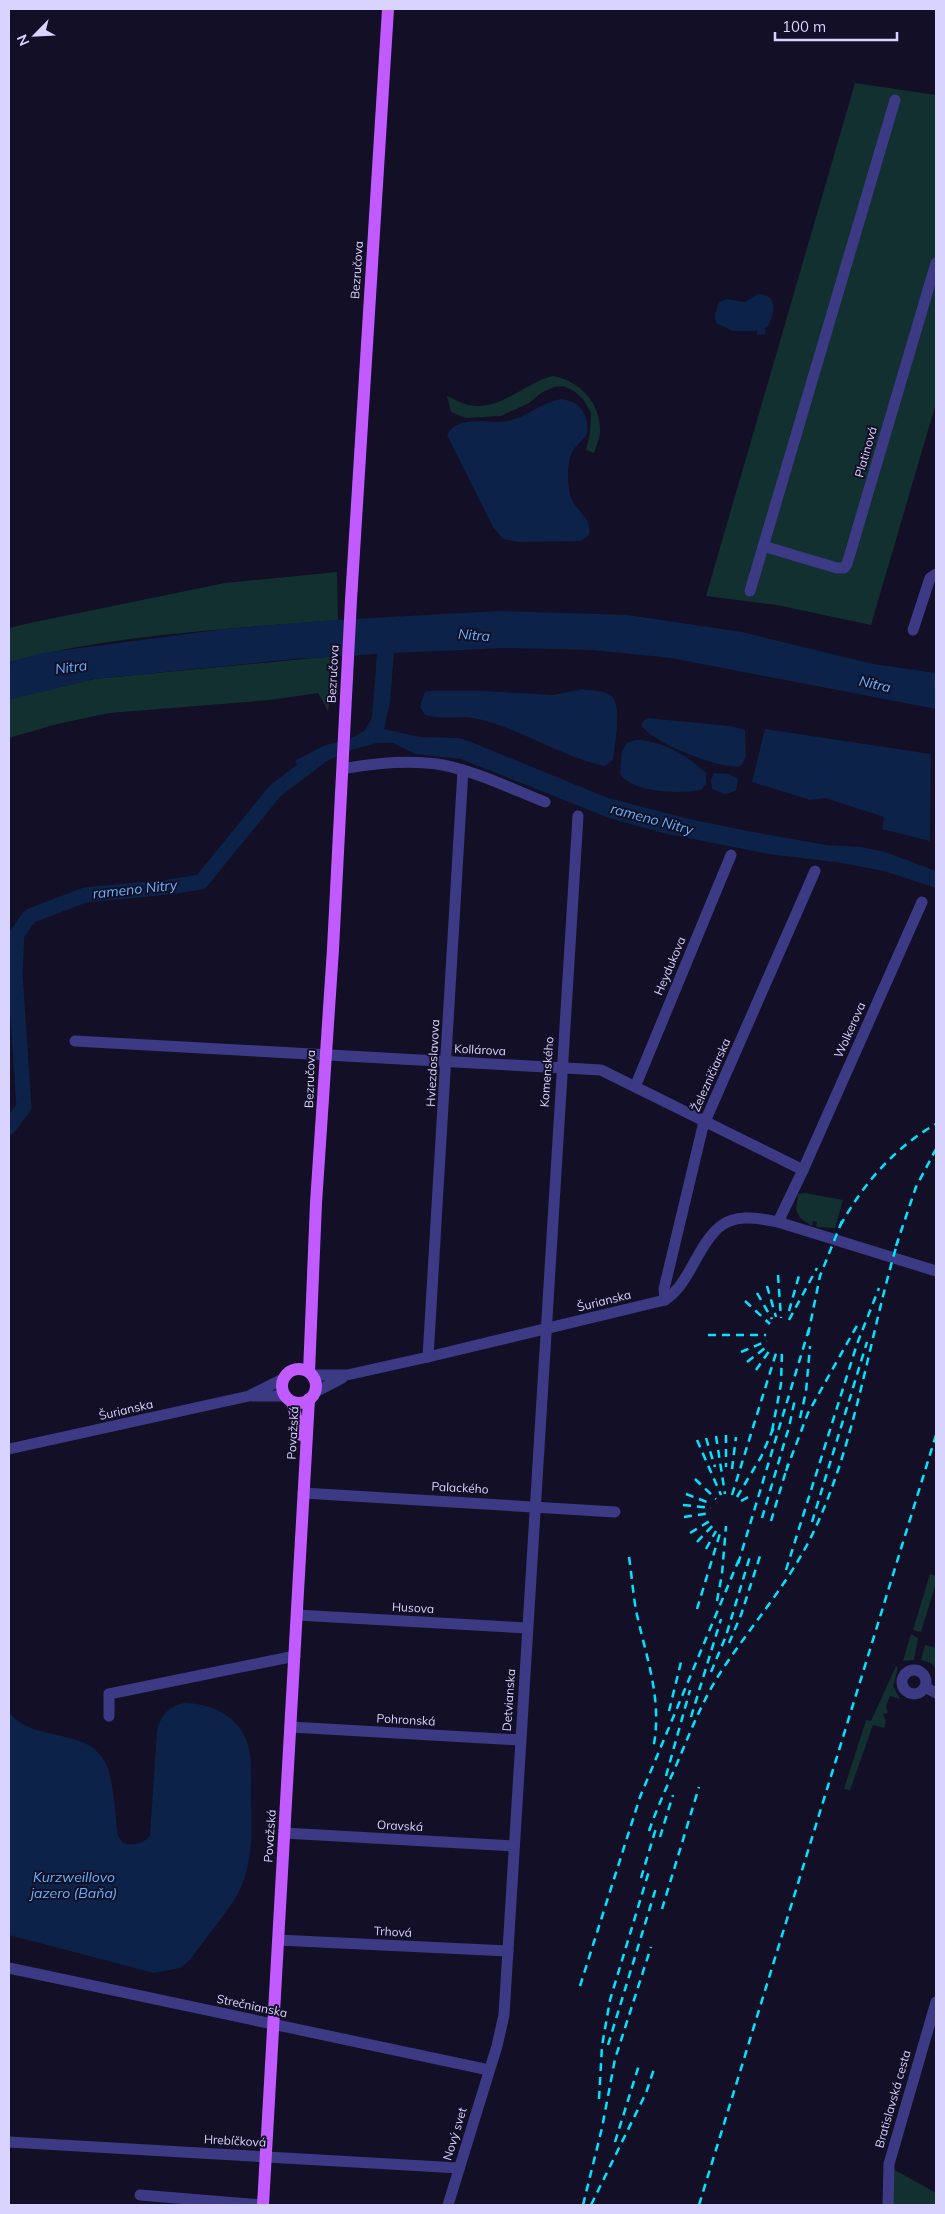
<svg xmlns="http://www.w3.org/2000/svg" width="945" height="2214" font-family="Mulish,sans-serif">
<style>
.green{fill:#12302f}
.water{fill:#0c2248}
.lines{fill:none;stroke-linecap:round;stroke-linejoin:round}
.river{stroke:#0c2248;stroke-width:15}
.minor{stroke:#3d3a85;stroke-width:11}
.major{stroke:#c25bff;stroke-width:12}
.rail{stroke:#00e5ff;stroke-width:2.5;stroke-dasharray:8 6;stroke-linecap:butt}
.labels{text-anchor:middle;stroke-width:4;stroke-linejoin:round;paint-order:stroke}
.street-label{font-size:12px;fill:#d9d4ff;stroke:#130f26}
.water-label{font-size:14px;font-style:italic;fill:#62b6ff;stroke:#130f26}
</style>
<rect width="100%" height="100%" fill="#130f26"/>
<!-- green -->
<g class="green">
<polygon points="855,83 936,95 936,403 871,625 777,605 706,596"/>
<path d="M553,376C581,381 602,405 600,434C599,440 596,447 594,453L586,450L590,434L591,413L583,399L574,391L563,386L554,387L541,393L529,403L501,416L466,418L451,412L447,396C454,399 462,404 469,405C500,412 525,382 553,376Z"/>
<path d="M337,572L338,620C229,629 116,634 9,662V628L25,624L225,583Z"/>
<polygon points="336,656 328,711 318,693 270,700 109,713 57,724 9,738 9,700 18,697 94,679"/>
<polygon points="805,1193 843,1200 835,1228 816,1227 817,1222 813,1221 812,1226 800,1218 796,1210 798,1194"/>
<polygon points="930,1574 936,1576 936,1583 921,1632 913,1630"/>
<polygon points="911,1634 918,1638 914,1660 903,1661"/>
<polygon points="925,1645 936,1648 936,1669 931,1663 921,1660"/>
<polygon points="896,1666 898,1668 893,1686 900,1699 890,1696 886,1706 888,1713 883,1714 886,1721 884,1728 873,1725 850,1790 844,1789 866,1720 871,1721"/>
<polygon points="893,2169 936,2193 936,2205 893,2205"/>
</g>
<!-- water -->
<g class="water">
<path d="M758,294C779,295 775,312 768,326L765,328L766,334L757,335V329L755,331H733L716,323L715,314L719,302L727,299L745,302Z"/>
<path d="M561,399C572,401 581,404 585,416C593,439 581,437 572,452C569,458 568,468 568,475C568,483 569,495 573,502C580,514 592,519 589,535L581,541L520,542L503,539L493,527L447,435C459,413 488,425 508,421C527,417 540,403 561,399Z"/>
<polygon points="500,611 628,615 742,632 873,664 936,673 936,709 671,658 593,650 504,648 394,653 390,702 384,729 420,737 459,738 471,742 608,798 689,819 748,831 826,845 861,847 885,852 936,871 936,888 884,871 842,863 769,854 663,833 609,818 461,759 415,754 393,743 377,743 351,750 325,762 304,778 295,761 323,746 354,737 365,730 372,718 377,654 295,659 94,679 9,700 9,662 42,653 225,629 334,620"/>
<path d="M583,689C591,691 604,690 610,695C624,704 614,746 613,760L605,766C561,757 522,729 478,719C460,715 442,720 425,715L420,707L425,692L430,691H484L553,695Z"/>
<path d="M647,718L730,726L745,730L746,756L741,766C723,771 647,741 641,724Z"/>
<polygon points="765,729 931,754 930,841 882,829 884,817 825,798 810,800 752,782"/>
<path d="M636,740C661,740 688,756 706,773V784L701,790C680,794 633,793 620,774L622,751L627,743Z"/>
<polygon points="714,773 729,774 738,779 736,791 725,794 712,789 711,780"/>
<path d="M184,1703C215,1703 245,1720 250,1753C252,1768 251,1784 251,1799C252,1829 253,1856 242,1885C234,1905 204,1940 190,1960L180,1968L154,1973L9,1935V1712C33,1744 89,1726 106,1764C114,1780 115,1817 118,1836L123,1843C135,1846 142,1844 150,1836L157,1730C162,1714 168,1707 184,1703Z"/>
</g>
<g class="lines">
<!-- river -->
<polyline class="river" points="9,1127 24,1107 15,974 17,934 30,916 85,895 169,887 201,882 275,791 317,759"/>
<!-- minor -->
<g class="minor">
<polyline points="763,546 837,568 844,568 847,564 936,263"/>
<polyline points="750,591 895,100"/>
<polyline points="913,630 930,578 936,574"/>
<path d="M347,768C377,763 413,760 443,765C478,772 512,789 545,802"/>
<polyline points="75,1041 601,1070 803,1170 778,1222"/>
<polyline points="635,1087 731,855"/>
<polyline points="803,1170 922,902"/>
<polyline points="665,1300 664,1289 703,1126 815,871"/>
<polyline points="428,1357 463,770"/>
<path d="M312,1375H347L428,1357L665,1300C677,1292 683,1282 690,1270C715,1225 723,1210 778,1222L936,1271"/>
<polyline points="315,1392 342,1378"/>
<polyline points="253,1396 285,1396"/>
<polyline points="9,1449 249,1396 283,1379"/>
<polyline points="303,1493 615,1512"/>
<polyline points="297,1615 527,1628"/>
<circle cx="914" cy="1682" r="12"/>
<polyline points="925,1687 936,1693"/>
<polyline points="109,1716 109,1694 295,1656"/>
<polyline points="291,1727 520,1740"/>
<polyline points="284,1833 514,1846"/>
<polyline points="278,1940 508,1951"/>
<polyline points="9,1968 489,2070"/>
<polyline points="9,2142 459,2168"/>
<polyline points="140,2195 263,2205"/>
<polyline points="448,2205 497,2046 504,2015 578,816"/>
<polyline points="888,2205 889,2164 936,2002"/>
</g>
<!-- major -->
<g class="major">
<circle cx="299" cy="1386" r="17"/>
<polyline points="309,1372 316,1203 333,949 351,600 388,9"/>
<polyline points="292,1402 301,1435"/>
<polyline points="263,2205 309,1399"/>
</g>
<!-- rail -->
<g class="rail">
<path d="M840,1226C863,1184 894,1148 936,1124"/>
<polyline points="896,1246 916,1187 936,1149"/>
<polyline points="778,1275 781,1318"/>
<polyline points="767,1286 776,1317"/>
<polyline points="757,1293 772,1319"/>
<polyline points="745,1301 770,1324"/>
<polyline points="789,1311 800,1272"/>
<polyline points="789,1320 817,1268"/>
<polyline points="708,1335 766,1335"/>
<polyline points="808,1335 820,1276 842,1221"/>
<polyline points="741,1352 767,1341"/>
<polyline points="747,1362 769,1345"/>
<polyline points="756,1370 772,1347"/>
<polyline points="800,1418 806,1392 810,1346"/>
<polyline points="772,1431 781,1384 782,1350"/>
<polyline points="726,1435 726,1467"/>
<polyline points="716,1436 725,1494"/>
<polyline points="706,1438 715,1467"/>
<polyline points="697,1440 721,1495"/>
<polyline points="732,1469 736,1437"/>
<polyline points="786,1471 808,1413 859,1322"/>
<polyline points="695,1479 716,1499"/>
<polyline points="686,1494 712,1504"/>
<polyline points="732,1495 777,1350"/>
<polyline points="737,1497 761,1457 774,1427"/>
<polyline points="741,1501 750,1496"/>
<polyline points="683,1505 711,1508"/>
<polyline points="684,1517 711,1513"/>
<polyline points="762,1518 789,1427 795,1399"/>
<polyline points="771,1521 788,1464"/>
<polyline points="812,1522 867,1342"/>
<polyline points="690,1533 713,1519"/>
<polyline points="697,1542 716,1522"/>
<polyline points="706,1549 716,1531"/>
<path d="M629,1557C632,1576 633,1596 637,1615C647,1660 663,1702 653,1749"/>
<polyline points="738,1564 809,1329"/>
<polyline points="786,1570 857,1344 879,1288"/>
<polyline points="717,1601 722,1574 726,1526"/>
<polyline points="697,1609 721,1530"/>
<polyline points="729,1643 741,1615 760,1556"/>
<polyline points="711,1672 726,1636 751,1553"/>
<polyline points="669,1711 682,1658"/>
<polyline points="691,1717 721,1619"/>
<polyline points="666,1776 690,1690"/>
<path d="M649,1831C658,1805 670,1780 681,1754C693,1725 705,1696 722,1670C753,1623 790,1582 814,1531C857,1439 869,1337 898,1241"/>
<polyline points="660,1837 673,1795"/>
<polyline points="641,1878 657,1825"/>
<polyline points="662,1909 699,1787"/>
<polyline points="580,1986 640,1797 740,1557"/>
<polyline points="608,2045 656,1888"/>
<polyline points="599,2099 602,2046 610,2000 649,1871"/>
<polyline points="615,2142 639,2065"/>
<polyline points="583,2205 602,2128 615,2059 651,1947"/>
<polyline points="591,2205 646,2093 654,2069"/>
<polyline points="699,2205 936,1435"/>
</g>
</g>
<g class="labels">
<!-- street labels -->
<g class="street-label">
<text transform="translate(357 270) rotate(-86)" y="4">Bezručova</text>
<text transform="translate(866 452) rotate(-74)" y="4">Platinová</text>
<text transform="translate(333 674) rotate(-87)" y="4">Bezručova</text>
<text transform="translate(670 966) rotate(-67)" y="4">Heydukova</text>
<text transform="translate(850 1030) rotate(-66)" y="4">Wolkerova</text>
<text transform="translate(480 1050) rotate(3)" y="4">Kollárova</text>
<text transform="translate(433 1063) rotate(-87)" y="4">Hviezdoslavova</text>
<text transform="translate(547 1072) rotate(-86)" y="4">Komenského</text>
<text transform="translate(711 1075) rotate(-66)" y="4">Železničiarska</text>
<text transform="translate(310 1079) rotate(-88)" y="4">Bezručova</text>
<text transform="translate(604 1301) rotate(-14)" y="4">Šurianska</text>
<text transform="translate(126 1410) rotate(-13)" y="4">Šurianska</text>
<text transform="translate(293 1433) rotate(-87)" y="4">Považská</text>
<text transform="translate(460 1488) rotate(3)" y="4">Palackého</text>
<text transform="translate(413 1608) rotate(3)" y="4">Husova</text>
<text transform="translate(509 1700) rotate(-86)" y="4">Detvianska</text>
<text transform="translate(406 1720) rotate(3)" y="4">Pohronská</text>
<text transform="translate(400 1826) rotate(3)" y="4">Oravská</text>
<text transform="translate(270 1836) rotate(-86)" y="4">Považská</text>
<text transform="translate(393 1932) rotate(3)" y="4">Trhová</text>
<text transform="translate(252 2006) rotate(12)" y="4">Strečnianska</text>
<text transform="translate(893 2099) rotate(-74)" y="4">Bratislavská cesta</text>
<text transform="translate(455 2134) rotate(-73)" y="4">Nový svet</text>
<text transform="translate(235 2141) rotate(3)" y="4">Hrebíčková</text>
</g>
<!-- water labels -->
<g class="water-label">
<text transform="translate(474 635) rotate(4)" y="5">Nitra</text>
<text transform="translate(71 667) rotate(-7)" y="5">Nitra</text>
<text transform="translate(875 684) rotate(13)" y="5">Nitra</text>
<text transform="translate(652 819) rotate(15)" y="5">rameno Nitry</text>
<text transform="translate(135 889) rotate(-6)" y="5">rameno Nitry</text>
<text x="74" y="1882">Kurzweillovo<tspan x="74" dy="16">jazero (Baňa)</tspan></text>
</g>
</g>
<!-- border -->
<rect width="945" height="2214" fill="none" stroke="#d9d4ff" stroke-width="20"/>
<!-- north arrow -->
<g transform="translate(35 35) rotate(246)" stroke="#130f26" stroke-width="4" paint-order="stroke">
<path d="M0-4L9 19L0 12L-9 19Z" fill="#d9d4ff"/>
<text y="-8" font-size="14" font-weight="bold" text-anchor="middle" fill="#d9d4ff">N</text>
</g>
<!-- scale -->
<path d="M775 32v8h122v-8" fill="none" stroke="#d9d4ff" stroke-width="2.5"/>
<text x="782" y="32" font-size="15" fill="#d9d4ff" stroke="#130f26" stroke-width="4" paint-order="stroke">100 m</text>
</svg>
